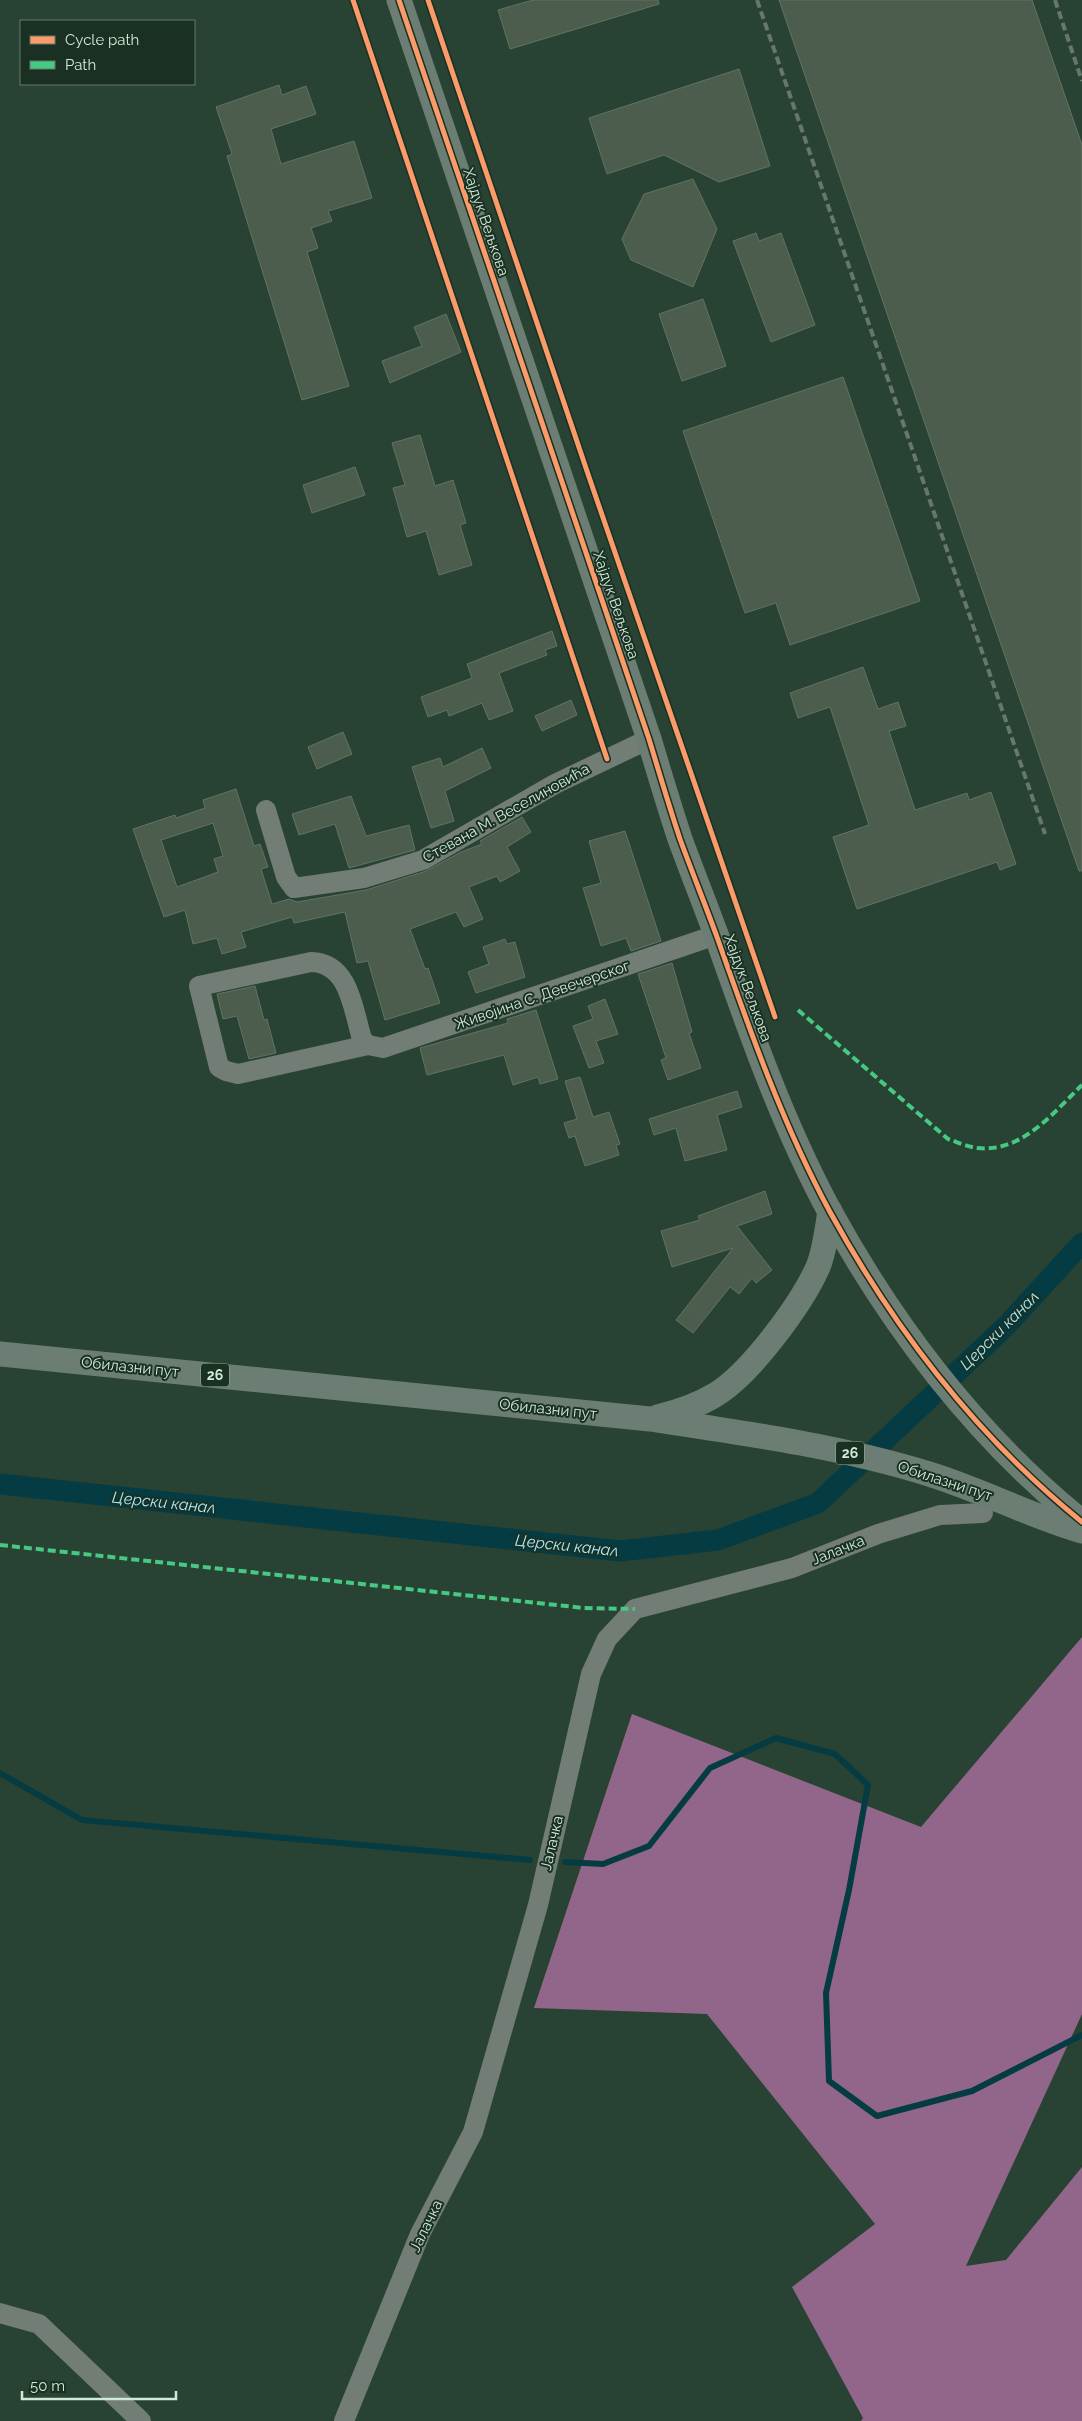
<svg xmlns="http://www.w3.org/2000/svg" width="1082" height="2421" font-family="Raleway,sans-serif">
<style>
.forest{fill:#92668a}
.lines{fill:none;stroke-linecap:round;stroke-linejoin:round}
.stream{stroke:#053b42;stroke-width:6}
.canal{stroke:#053b42;stroke-width:21}
.building{fill:#4c5d4d;stroke:#627363;fill-rule:evenodd}
.minor{stroke:#727d76;stroke-width:20}
.major{stroke:#6c7e73;stroke-width:25}
.rail{stroke:#67776e;stroke-width:4;stroke-dasharray:8 4;stroke-linecap:butt}
.quiet{stroke:#46c982;stroke-width:4;stroke-dasharray:8 4;stroke-linecap:butt}
.cycleway-casing{stroke:#1a3022;stroke-width:8}
.cycleway{stroke:#fa9b69;stroke-width:5}
.labels{text-anchor:middle;stroke-width:4;stroke-linejoin:round;paint-order:stroke}
.shield{fill:#1a3022;stroke:#99b2a1;stroke-width:1}
.shield-label{font-size:14px;font-weight:bold;fill:#d0ead7}
.street-label{font-size:15px;fill:#d0ead7;stroke:#1a3022}
.water-label{font-size:16px;font-style:italic;fill:#a5ebfc;stroke:#1a3022}
</style>
<rect width="100%" height="100%" fill="#284333"/>
<!-- forest -->
<polygon class="forest" points="1082,1637 1082,2014 966,2266 1006,2260 1082,2167 1082,2421 861,2421 863,2418 792,2287 875,2224 707,2014 534,2008 632,1714 921,1827"/>
<g class="lines">
<!-- stream -->
<g class="stream">
<polyline points="0,1773 82,1820 530,1860"/>
<polyline points="565,1862 603,1864 649,1846 710,1768 776,1738 835,1754 868,1785 849,1890 826,1993 829,2081 877,2116 972,2091 1082,2035"/>
</g>
<!-- canal -->
<polyline class="canal" points="0,1484 620,1551 718,1540 818,1503 1006,1326 1082,1243"/>
</g>
<!-- building -->
<g class="building">
<polygon points="533,0 658,0 659,4 510,49 498,10"/>
<polygon points="779,0 1032,0 1082,145 1082,871 1079,871"/>
<polygon points="739,69 770,166 719,182 664,155 607,174 589,118"/>
<polygon points="279,85 282,95 306,86 316,114 271,129 281,164 354,141 372,198 328,211 332,221 311,228 318,248 307,252 349,386 302,400 227,156 232,154 216,107"/>
<polygon points="693,179 717,229 693,287 631,260 622,239 644,194"/>
<polygon points="756,233 759,241 781,233 815,325 771,342 733,241"/>
<polygon points="703,299 726,366 682,381 659,314"/>
<polygon points="446,314 461,352 390,383 382,361 422,346 414,327"/>
<polygon points="843,377 920,601 790,645 776,603 745,613 683,431"/>
<polygon points="420,435 435,486 453,480 466,523 460,525 472,565 439,575 426,531 407,537 393,488 405,485 392,443"/>
<polygon points="355,467 365,495 312,513 303,485"/>
<polygon points="552,631 557,646 545,650 547,655 499,673 513,711 489,720 482,703 449,716 447,710 428,717 421,697 472,678 467,664"/>
<polygon points="863,667 878,709 898,702 906,726 889,731 915,810 967,793 969,800 991,792 1016,864 1000,870 997,862 857,909 833,837 869,825 830,707 798,718 790,693"/>
<polygon points="571,700 577,715 542,731 535,716"/>
<polygon points="343,732 352,754 317,769 308,747"/>
<polygon points="482,748 491,768 445,791 454,821 431,828 412,767 440,758 443,767"/>
<path d="M236,789L254,846L260,844L268,867L261,869L272,904L289,899L297,902L366,890L426,871L461,852L482,844L480,841L522,817L531,832L507,847L520,871L500,882L497,876L469,887L483,919L464,927L456,912L410,929L425,969L428,968L440,1003L385,1020L368,961L357,963L345,912L294,923L292,917L241,932L246,947L222,954L217,938L193,944L185,910L164,917L133,829L175,815L176,818L205,808L203,800ZM213,823L223,856L214,859L218,872L177,887L161,840Z"/>
<polygon points="351,796 366,836 409,825 415,850 349,868 335,824 299,835 292,814"/>
<polygon points="625,831 661,941 631,951 626,938 601,946 583,888 601,883 589,841"/>
<polygon points="505,939 507,944 515,942 525,977 476,993 468,972 489,964 483,947"/>
<polygon points="672,963 692,1032 689,1033 701,1068 668,1080 661,1060 666,1058 638,974"/>
<polygon points="255,986 264,1020 267,1019 276,1053 249,1059 237,1016 223,1019 217,994"/>
<polygon points="605,999 618,1034 596,1041 604,1063 589,1068 573,1026 593,1019 588,1006"/>
<polygon points="536,1010 558,1079 540,1084 538,1077 513,1085 504,1055 427,1075 420,1048 508,1023 507,1019"/>
<polygon points="580,1077 593,1117 609,1112 620,1144 616,1145 619,1155 585,1166 575,1136 569,1138 564,1123 577,1119 565,1081"/>
<polygon points="737,1091 742,1107 717,1115 727,1150 685,1161 676,1128 654,1135 649,1119"/>
<polygon points="765,1191 772,1214 737,1226 772,1270 756,1283 752,1278 739,1294 730,1287 693,1333 676,1320 733,1248 672,1267 661,1231 700,1220 698,1216"/>
</g>
<g class="lines">
<!-- minor -->
<g class="minor">
<polyline points="266,810 286,877 294,888 364,878 423,860 555,784 649,739"/>
<path d="M368,1045L238,1074L226,1071L219,1067L199,986L311,962C350,963 353,1010 362,1039L368,1045L383,1048L716,935"/>
<polyline points="0,2313 39,2324 141,2421"/>
<polyline points="344,2421 420,2234 473,2132 538,1905 591,1674 607,1639 635,1609 792,1568 878,1534 940,1515 983,1513"/>
</g>
<!-- major -->
<g class="major">
<path d="M399,0L649,739C659,772 669,806 680,839C692,872 705,904 717,937C750,1031 783,1125 830,1212C895,1330 977,1437 1082,1522"/>
<path d="M0,1354L650,1419C744,1433 839,1446 929,1474C981,1490 1030,1516 1082,1531"/>
<path d="M658,1417C678,1412 697,1406 715,1395C750,1374 801,1305 818,1267C825,1250 827,1229 830,1211"/>
</g>
<!-- rail -->
<g class="rail">
<polyline points="757,0 1045,834"/>
<polyline points="1055,0 1082,81"/>
</g>
<!-- quiet -->
<g class="quiet">
<path d="M798,1010L948,1139C957,1142 968,1147 977,1148C1022,1153 1053,1113 1082,1085"/>
<polyline points="0,1545 584,1608 635,1609"/>
</g>
<defs>
<g id="cycleway">
<polyline points="353,0 607,759"/>
<path d="M399,0L649,739C659,772 669,806 680,839C692,872 705,904 717,937C750,1031 783,1125 830,1212C895,1330 977,1437 1082,1522"/>
<polyline points="428,0 589,477 775,1017"/>
</g>
</defs>
<!-- cycleway casing -->
<use href="#cycleway" class="cycleway-casing"/>
<!-- cycleway -->
<use href="#cycleway" class="cycleway"/>
</g>
<g class="labels">
<!-- shield labels -->
<g class="shield">
<rect x="201" y="1363.5" width="28" height="23" rx="4"/>
<rect x="836" y="1441.5" width="28" height="23" rx="4"/>
</g>
<g class="shield-label">
<text x="215" y="1380">26</text>
<text x="850" y="1458">26</text>
</g>
<!-- street labels -->
<g class="street-label">
<text transform="translate(486 222) rotate(71)" y="5">Хајдук Вељкова</text>
<text transform="translate(616 605) rotate(71)" y="5">Хајдук Вељкова</text>
<text transform="translate(506 813) rotate(-29)" y="5">Стевана М. Веселиновића</text>
<text transform="translate(748 988) rotate(70)" y="5">Хајдук Вељкова</text>
<text transform="translate(542 995) rotate(-19)" y="5">Живојина С. Девечерског</text>
<text transform="translate(130 1367) rotate(6)" y="5">Обилазни пут</text>
<text transform="translate(548 1409) rotate(6)" y="5">Обилазни пут</text>
<text transform="translate(945 1481) rotate(18)" y="5">Обилазни пут</text>
<text transform="translate(838 1550) rotate(-22)" y="5">Јалачка</text>
<text transform="translate(552 1843) rotate(-77)" y="5">Јалачка</text>
<text transform="translate(426 2226) rotate(-64)" y="5">Јалачка</text>
</g>
<!-- water labels -->
<g class="water-label">
<text transform="translate(999 1330) rotate(-45)" y="6">Церски канал</text>
<text transform="translate(164 1502) rotate(6)" y="6">Церски канал</text>
<text transform="translate(567 1545) rotate(6)" y="6">Церски канал</text>
</g>
</g>
<!-- legend -->
<rect x="20" y="20" width="175" height="65" fill="#1a3022" stroke="#637a6a"/>
<rect x="30" y="36" width="25" height="8" fill="#fa9b69" stroke="#637a6a"/>
<text x="65" y="45" font-size="15" fill="#d0ead7">Cycle path</text>
<rect x="30" y="61" width="25" height="8" fill="#46c982" stroke="#637a6a"/>
<text x="65" y="70" font-size="15" fill="#d0ead7">Path</text>
<!-- scale -->
<path d="M22 2391v8h154v-8" fill="none" stroke="#d0ead7" stroke-width="2.5"/>
<text x="30" y="2391" font-size="15" fill="#d0ead7" stroke="#1a3022" stroke-width="4" paint-order="stroke">50 m</text>
</svg>
